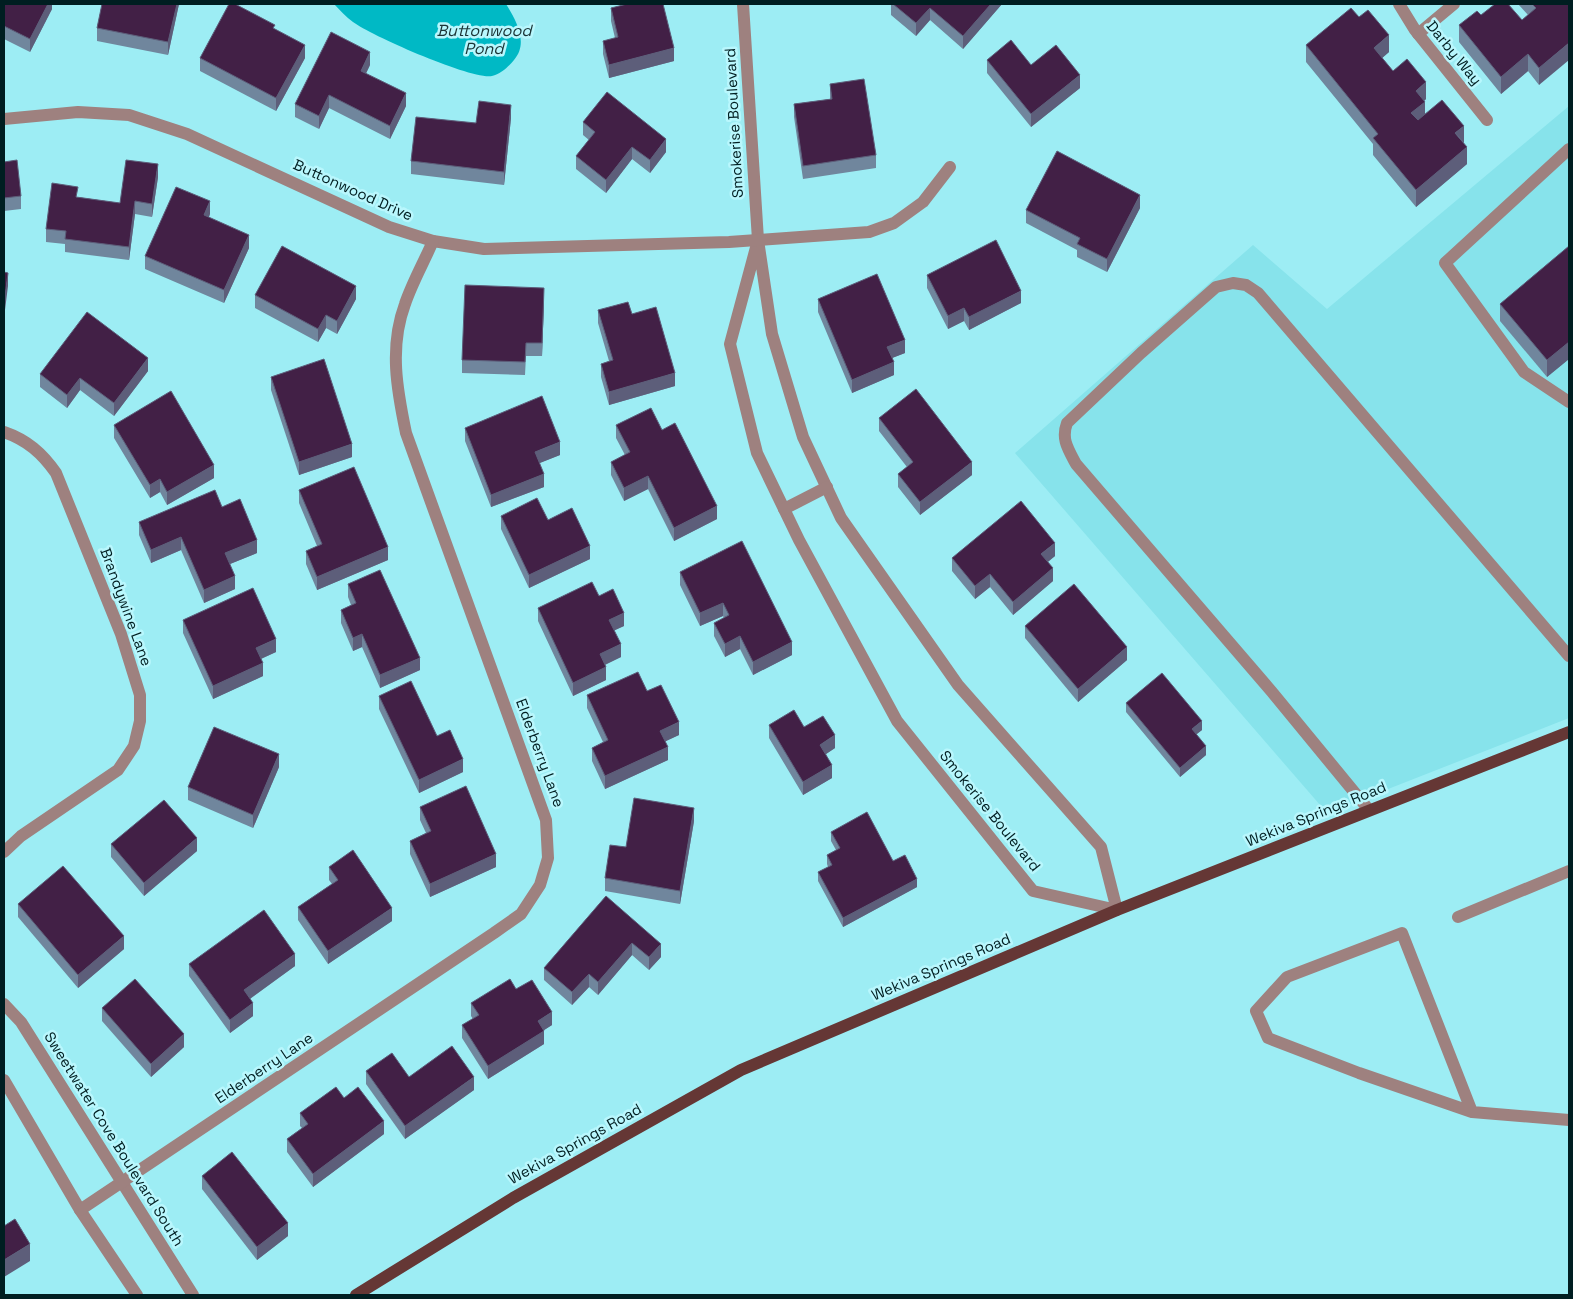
<svg xmlns="http://www.w3.org/2000/svg" width="1573" height="1299" font-family="'Space Grotesk',sans-serif">
<style>
.built{fill:#87e3eb}
.water{fill:#00b9c5}
.lines{fill:none;stroke-linecap:round;stroke-linejoin:round}
.minor{stroke:#9e817f;stroke-width:12}
.major{stroke:#653735;stroke-width:12}
.wall{fill:#70869d}
.shaded-wall{fill:#5d5e7a}
.building{fill:#422046;stroke:#5d5e7a}
.labels{text-anchor:middle;stroke-width:5;stroke-linejoin:round;paint-order:stroke}
.street-label{font-size:15px;fill:#001e21;stroke:#b9f7fd}
.water-label{font-size:16px;font-style:italic;fill:#1b3436;stroke:#b9f7fd}
</style>
<rect width="100%" height="100%" fill="#9dedf4"/>
<!-- built -->
<polygon class="built" points="1569,106 1569,718 1327,813 1015,453 1253,245 1327,309"/>
<!-- water -->
<path class="water" d="M334,4H506C516,20 529,43 514,60C509,66 501,74 492,76C472,80 372,36 353,22C346,17 340,10 334,4Z"/>
<g class="lines">
<!-- minor -->
<g class="minor">
<polyline points="743,4 758,240 772,334 803,437 841,518 958,685 1101,847 1117,910 1033,891 897,721 799,540 757,453 730,344 758,240"/>
<polyline points="1399,4 1415,30 1487,120"/>
<polyline points="1418,34 1454,4"/>
<polyline points="4,119 78,112 129,115 187,134 389,227 433,241 484,249 729,242 869,232 894,223 923,202 950,167"/>
<polyline points="1569,149 1445,263 1524,372 1569,402"/>
<path d="M4,432C27,440 42,453 56,473L121,634L140,695V721L134,746L118,770L21,836L4,852"/>
<polyline points="784,509 827,487"/>
<path d="M1369,810L1272,692L1076,464C1068,449 1061,439 1067,423L1141,353L1216,287L1233,283L1246,285L1258,293L1569,656"/>
<polyline points="1458,917 1569,871"/>
<polyline points="4,1004 21,1022 193,1295"/>
<polyline points="4,1080 80,1210 137,1295"/>
<polyline points="1472,1112 1402,933 1287,977 1256,1011 1268,1038 1359,1073 1472,1112 1569,1120"/>
<path d="M80,1210L494,933L521,914L540,885L548,858L546,820L406,433C397,390 389,347 405,304C412,283 424,262 433,241"/>
</g>
<!-- major -->
<polyline class="major" points="356,1295 513,1198 741,1070 1117,910 1569,732"/>
</g>
<!-- wall -->
<g class="wall">
<polygon points="4,4 52,4 52,9 30,52 4,39"/>
<polygon points="102,4 179,4 168,55 97,41 97,28"/>
<polygon points="624,4 663,4 674,61 609,78 603,54 603,41 615,38 611,21 611,8 624,5"/>
<polygon points="891,4 1002,4 963,49 930,20 916,36 891,15"/>
<polygon points="1518,4 1569,4 1539,85 1528,71 1501,94 1459,42 1459,25 1481,15 1522,20 1528,15"/>
<polygon points="275,29 305,58 276,111 200,71 200,58"/>
<polygon points="1306,45 1389,52 1382,58 1393,71 1426,99 1424,101 1425,114 1464,143 1467,164 1416,207 1373,155 1373,144 1306,62"/>
<polygon points="987,60 1031,65 1080,88 1031,127 987,73"/>
<polygon points="370,65 366,73 406,106 390,139 329,108 319,129 295,117 295,104"/>
<polygon points="830,84 876,155 876,168 803,179 794,117 794,104 830,99"/>
<polygon points="511,118 504,185 411,174 411,161 476,123"/>
<polygon points="583,122 666,152 650,173 632,159 606,193 576,169 576,156 589,140 583,135"/>
<polygon points="4,162 21,196 21,209 4,211"/>
<polygon points="158,177 152,217 135,214 129,260 65,252 65,244 46,242 46,229 78,197 120,203"/>
<polygon points="1140,208 1107,272 1077,257 1077,250 1026,223 1026,210"/>
<polygon points="210,214 209,217 249,248 224,303 145,269 145,256"/>
<polygon points="1569,246 1569,359 1547,377 1500,321 1500,304"/>
<polygon points="927,275 1021,303 969,330 964,321 948,329 927,288"/>
<polygon points="255,295 356,299 337,334 326,328 318,342 255,308"/>
<polygon points="818,299 905,353 892,358 894,375 852,393 818,312"/>
<polygon points="544,301 542,356 526,356 525,375 462,373 462,360"/>
<polygon points="598,310 632,314 675,386 609,405 601,377 601,364 609,361 598,323"/>
<polygon points="148,371 114,416 80,390 67,408 40,387 40,374"/>
<polygon points="271,377 352,457 299,475 271,390"/>
<polygon points="879,418 972,475 920,515 898,487 898,474 907,467 879,431"/>
<polygon points="114,425 214,478 167,505 160,492 150,498 114,438"/>
<polygon points="616,425 662,430 717,519 674,541 648,489 624,501 611,475 611,462 625,455 616,438"/>
<polygon points="465,428 560,455 539,463 544,487 491,507 465,441"/>
<polygon points="299,490 388,560 317,590 306,564 306,551 317,546 299,503"/>
<polygon points="222,507 257,553 230,564 235,589 204,603 181,550 151,563 139,535 139,522"/>
<polygon points="501,516 548,520 590,559 529,588 501,529"/>
<polygon points="1055,556 1048,562 1053,581 1013,615 990,587 975,599 952,571 952,558"/>
<polygon points="680,572 792,655 753,675 740,649 725,657 714,636 714,623 724,618 723,616 700,626 680,585"/>
<polygon points="348,584 420,670 380,688 362,647 353,651 341,623 341,610 351,605 348,597"/>
<polygon points="599,596 624,626 614,630 621,657 605,665 606,680 573,696 538,621 538,608"/>
<polygon points="183,620 276,652 261,659 263,676 213,699 183,633"/>
<polygon points="1025,626 1127,660 1078,702 1025,638"/>
<polygon points="647,691 679,735 665,741 668,760 605,789 592,761 592,748 603,742 587,708 587,695"/>
<polygon points="379,696 437,736 463,772 419,793 379,709"/>
<polygon points="1126,703 1202,730 1196,734 1206,755 1180,777 1126,712"/>
<polygon points="769,725 835,748 826,754 832,778 803,795 769,738"/>
<polygon points="279,767 253,828 188,800 188,787"/>
<polygon points="420,807 496,867 430,897 410,854 410,841 426,833 420,820"/>
<polygon points="694,821 680,904 605,891 605,878 626,847"/>
<polygon points="831,832 893,861 917,887 843,927 818,881 818,872 828,867 827,864 827,855 836,850 831,841"/>
<polygon points="111,844 197,851 144,896 111,857"/>
<polygon points="329,867 392,921 328,964 298,920 298,907 332,884 329,880"/>
<polygon points="606,896 661,957 649,970 632,955 598,995 589,987 572,1005 544,980 544,968"/>
<polygon points="18,904 124,949 78,988 18,917"/>
<polygon points="189,964 295,966 250,999 253,1016 230,1033 189,976"/>
<polygon points="516,989 552,1025 544,1030 544,1044 488,1079 462,1038 462,1025 473,1019 471,1016 471,1003"/>
<polygon points="102,1008 184,1047 151,1077 102,1021"/>
<polygon points="366,1071 409,1077 474,1090 405,1139 366,1084"/>
<polygon points="344,1098 384,1134 313,1187 287,1152 287,1139 302,1128 300,1126 300,1113"/>
<polygon points="202,1176 288,1236 257,1260 202,1189"/>
</g>
<!-- shaded-wall -->
<g class="shaded-wall">
<polygon points="48,4 52,4 52,9 30,52 30,39"/>
<polygon points="177,4 179,4 168,55 168,42"/>
<polygon points="991,4 1002,4 963,49 963,36"/>
<polygon points="930,8 930,20 916,36 916,23"/>
<polygon points="1389,35 1389,52 1374,65 1374,48"/>
<polygon points="1569,43 1569,60 1539,85 1539,68"/>
<polygon points="305,45 305,58 276,111 276,98"/>
<polygon points="674,48 674,61 609,78 609,65"/>
<polygon points="370,52 370,65 361,84 361,71"/>
<polygon points="1528,54 1528,71 1501,94 1501,77"/>
<polygon points="1080,75 1080,88 1031,127 1031,114"/>
<polygon points="1426,82 1426,99 1416,108 1416,91"/>
<polygon points="406,93 406,106 390,139 390,126"/>
<polygon points="329,95 329,108 319,129 319,116"/>
<polygon points="1425,102 1425,119 1411,130 1411,113"/>
<polygon points="511,105 511,118 504,185 504,172"/>
<polygon points="1464,126 1464,143 1455,133"/>
<polygon points="666,139 666,152 650,173 650,160"/>
<polygon points="632,147 632,159 606,193 606,180"/>
<polygon points="1467,147 1467,164 1416,207 1416,190"/>
<polygon points="158,164 158,177 152,217 152,204"/>
<polygon points="1140,195 1140,208 1107,272 1107,259"/>
<polygon points="135,201 135,214 129,260 129,247"/>
<polygon points="210,201 210,214 204,228 204,215"/>
<polygon points="249,235 249,248 224,303 224,290"/>
<polygon points="8,273 8,286 4,318 4,305"/>
<polygon points="356,286 356,299 337,334 337,321"/>
<polygon points="544,288 544,301 542,356 542,343"/>
<polygon points="1021,291 1021,303 969,330 969,317"/>
<polygon points="964,308 964,321 948,329 948,316"/>
<polygon points="326,315 326,328 318,342 318,329"/>
<polygon points="905,340 905,353 887,360 887,347"/>
<polygon points="1569,342 1569,359 1547,377 1547,360"/>
<polygon points="148,358 148,371 114,416 114,403"/>
<polygon points="894,362 894,375 852,393 852,380"/>
<polygon points="675,373 675,386 609,405 609,392"/>
<polygon points="80,378 80,390 67,408 67,395"/>
<polygon points="560,442 560,455 535,465 535,452"/>
<polygon points="352,444 352,457 299,475 299,462"/>
<polygon points="972,462 972,475 920,515 920,502"/>
<polygon points="214,465 214,478 167,505 167,492"/>
<polygon points="544,474 544,487 491,507 491,495"/>
<polygon points="648,476 648,489 624,501 624,488"/>
<polygon points="160,479 160,492 150,498 150,485"/>
<polygon points="717,506 717,519 674,541 674,528"/>
<polygon points="181,537 181,550 151,563 151,550"/>
<polygon points="257,540 257,553 225,566 225,553"/>
<polygon points="1055,543 1055,556 1041,567 1041,554"/>
<polygon points="590,546 590,559 529,588 529,575"/>
<polygon points="388,547 388,560 317,590 317,577"/>
<polygon points="1053,568 1053,581 1013,615 1013,602"/>
<polygon points="990,574 990,587 975,599 975,586"/>
<polygon points="235,576 235,589 204,603 204,590"/>
<polygon points="723,603 723,616 700,626 700,613"/>
<polygon points="624,613 624,626 609,633 609,620"/>
<polygon points="362,634 362,647 353,651 353,638"/>
<polygon points="740,636 740,649 725,657 725,644"/>
<polygon points="276,639 276,652 256,661 256,648"/>
<polygon points="792,642 792,655 753,675 753,662"/>
<polygon points="621,644 621,657 600,667 600,654"/>
<polygon points="1127,647 1127,660 1078,702 1078,689"/>
<polygon points="420,658 420,670 380,688 380,675"/>
<polygon points="263,663 263,676 213,699 213,686"/>
<polygon points="606,667 606,680 573,696 573,683"/>
<polygon points="1202,721 1202,730 1192,738 1192,729"/>
<polygon points="679,722 679,735 660,744 660,731"/>
<polygon points="835,735 835,748 820,758 820,745"/>
<polygon points="1206,746 1206,755 1180,777 1180,768"/>
<polygon points="668,747 668,760 605,789 605,776"/>
<polygon points="279,754 279,767 253,828 253,815"/>
<polygon points="463,759 463,772 419,793 419,780"/>
<polygon points="832,765 832,778 803,795 803,782"/>
<polygon points="694,808 694,821 680,904 680,891"/>
<polygon points="197,838 197,851 144,896 144,883"/>
<polygon points="496,854 496,867 430,897 430,884"/>
<polygon points="917,879 917,887 843,927 843,918"/>
<polygon points="392,908 392,921 328,964 328,951"/>
<polygon points="124,936 124,949 78,988 78,975"/>
<polygon points="632,943 632,955 598,995 598,982"/>
<polygon points="661,944 661,957 649,970 649,957"/>
<polygon points="295,954 295,966 244,1003 244,990"/>
<polygon points="589,974 589,987 572,1005 572,992"/>
<polygon points="253,1003 253,1016 230,1033 230,1020"/>
<polygon points="552,1012 552,1025 538,1034 538,1021"/>
<polygon points="544,1031 544,1044 488,1079 488,1066"/>
<polygon points="184,1034 184,1047 151,1077 151,1064"/>
<polygon points="474,1077 474,1090 405,1139 405,1126"/>
<polygon points="384,1121 384,1134 313,1187 313,1174"/>
<polygon points="288,1223 288,1236 257,1260 257,1247"/>
<polygon points="30,1244 30,1261 4,1277 4,1260"/>
</g>
<!-- building -->
<g class="building">
<polygon points="4,4 48,4 30,39 4,26"/>
<polygon points="102,4 177,4 168,42 97,28"/>
<polygon points="229,4 235,4 275,25 273,28 305,45 276,98 200,58"/>
<polygon points="627,4 663,4 674,48 609,65 603,41 618,37 611,8"/>
<polygon points="893,4 991,4 963,36 930,8 916,23"/>
<polygon points="1495,4 1508,4 1522,20 1536,8 1532,4 1569,4 1569,43 1539,68 1528,54 1501,77 1459,25 1477,11 1481,15"/>
<polygon points="1351,8 1359,17 1368,10 1389,35 1374,48 1393,71 1407,59 1426,82 1416,91 1425,102 1411,113 1418,120 1442,100 1464,126 1455,133 1467,147 1416,190 1373,138 1378,134 1306,45"/>
<polygon points="331,32 370,52 361,71 406,93 390,126 329,95 319,116 295,104"/>
<polygon points="1011,40 1031,65 1056,45 1080,75 1031,114 987,60"/>
<polygon points="864,79 876,155 803,166 794,104 832,99 830,84"/>
<polygon points="607,92 666,139 650,160 632,147 606,180 576,156 595,132 583,122"/>
<polygon points="479,101 511,105 504,172 411,161 416,117 476,123"/>
<polygon points="1057,151 1140,195 1107,259 1077,244 1080,238 1026,210"/>
<polygon points="17,160 21,196 4,198 4,162"/>
<polygon points="126,160 158,164 152,204 135,201 129,247 65,239 66,231 46,229 52,183 78,187 76,197 120,203"/>
<polygon points="176,187 210,201 204,215 249,235 224,290 145,256"/>
<polygon points="996,240 1021,291 969,317 964,308 948,316 927,275"/>
<polygon points="282,246 356,286 337,321 326,315 318,329 255,295"/>
<polygon points="1569,246 1569,342 1547,360 1500,304"/>
<polygon points="4,272 8,273 4,305"/>
<polygon points="877,274 905,340 887,347 894,362 852,380 818,299"/>
<polygon points="465,285 544,288 542,343 526,343 525,362 462,360"/>
<polygon points="628,302 632,314 656,307 675,373 609,392 601,364 613,360 598,310"/>
<polygon points="87,312 148,358 114,403 80,378 67,395 40,374"/>
<polygon points="324,359 352,444 299,462 271,377"/>
<polygon points="916,389 972,462 920,502 898,474 913,462 879,418"/>
<polygon points="171,391 214,465 167,492 160,479 150,485 114,425"/>
<polygon points="542,396 560,442 535,452 544,474 491,495 465,428"/>
<polygon points="651,408 662,430 675,423 717,506 674,528 648,476 624,488 611,462 630,452 616,425"/>
<polygon points="354,467 388,547 317,577 306,551 322,544 299,490"/>
<polygon points="215,490 222,507 240,499 257,540 225,553 235,576 204,590 181,537 151,550 139,522"/>
<polygon points="537,498 548,520 572,508 590,546 529,575 501,516"/>
<polygon points="1021,501 1055,543 1041,554 1053,568 1013,602 990,574 975,586 952,558"/>
<polygon points="742,541 792,642 753,662 740,636 725,644 714,623 729,615 723,603 700,613 680,572"/>
<polygon points="380,570 420,658 380,675 362,634 353,638 341,610 356,603 348,584"/>
<polygon points="592,582 599,596 613,589 624,613 609,620 621,644 600,654 606,667 573,683 538,608"/>
<polygon points="1074,584 1127,647 1078,689 1025,626"/>
<polygon points="253,588 276,639 256,648 263,663 213,686 183,620"/>
<polygon points="638,672 647,691 661,685 679,722 660,731 668,747 605,776 592,748 608,740 587,695"/>
<polygon points="1162,673 1202,721 1192,729 1206,746 1180,768 1126,703"/>
<polygon points="411,681 437,736 450,730 463,759 419,780 379,696"/>
<polygon points="794,710 804,727 823,716 835,735 820,745 832,765 803,782 769,725"/>
<polygon points="214,727 279,754 253,815 188,787"/>
<polygon points="466,786 496,854 430,884 410,841 431,831 420,807"/>
<polygon points="634,798 694,808 680,891 605,878 610,845 626,847"/>
<polygon points="164,800 197,838 144,883 111,844"/>
<polygon points="867,812 893,861 905,855 917,879 843,918 818,872 832,865 827,855 840,848 831,832"/>
<polygon points="353,850 392,908 328,951 298,907 338,880 329,867"/>
<polygon points="63,866 124,936 78,975 18,904"/>
<polygon points="606,896 661,944 649,957 632,943 598,982 589,974 572,992 544,968"/>
<polygon points="264,910 295,954 244,990 253,1003 230,1020 189,964"/>
<polygon points="135,979 184,1034 151,1064 102,1008"/>
<polygon points="510,979 516,989 532,980 552,1012 538,1021 544,1031 488,1066 462,1025 479,1015 471,1003"/>
<polygon points="452,1046 474,1077 405,1126 366,1071 392,1053 409,1077"/>
<polygon points="336,1087 344,1098 358,1087 384,1121 313,1174 287,1139 308,1124 300,1113"/>
<polygon points="232,1152 288,1223 257,1247 202,1176"/>
<polygon points="15,1219 30,1244 4,1260 4,1226"/>
</g>
<g class="labels">
<!-- street labels -->
<g class="street-label">
<text transform="translate(1454 53) rotate(51)" y="5">Darby Way</text>
<text transform="translate(734 123) rotate(-93)" y="5">Smokerise Boulevard</text>
<text transform="translate(353 190) rotate(24)" y="5">Buttonwood Drive</text>
<text transform="translate(126 607) rotate(70)" y="5">Brandywine Lane</text>
<text transform="translate(540 753) rotate(70)" y="5">Elderberry Lane</text>
<text transform="translate(990 811) rotate(51)" y="5">Smokerise Boulevard</text>
<text transform="translate(1316 814) rotate(-22)" y="5">Wekiva Springs Road</text>
<text transform="translate(941 967) rotate(-23)" y="5">Wekiva Springs Road</text>
<text transform="translate(264 1068) rotate(-34)" y="5">Elderberry Lane</text>
<text transform="translate(114 1139) rotate(58)" y="5">Sweetwater Cove Boulevard South</text>
<text transform="translate(575 1144) rotate(-29)" y="5">Wekiva Springs Road</text>
</g>
<!-- water labels -->
<g class="water-label">
<text x="484" y="36">Buttonwood<tspan x="484" dy="18">Pond</tspan></text>
</g>
</g>
<!-- border -->
<rect width="1573" height="1299" fill="none" stroke="#001e21" stroke-width="10"/>
</svg>
